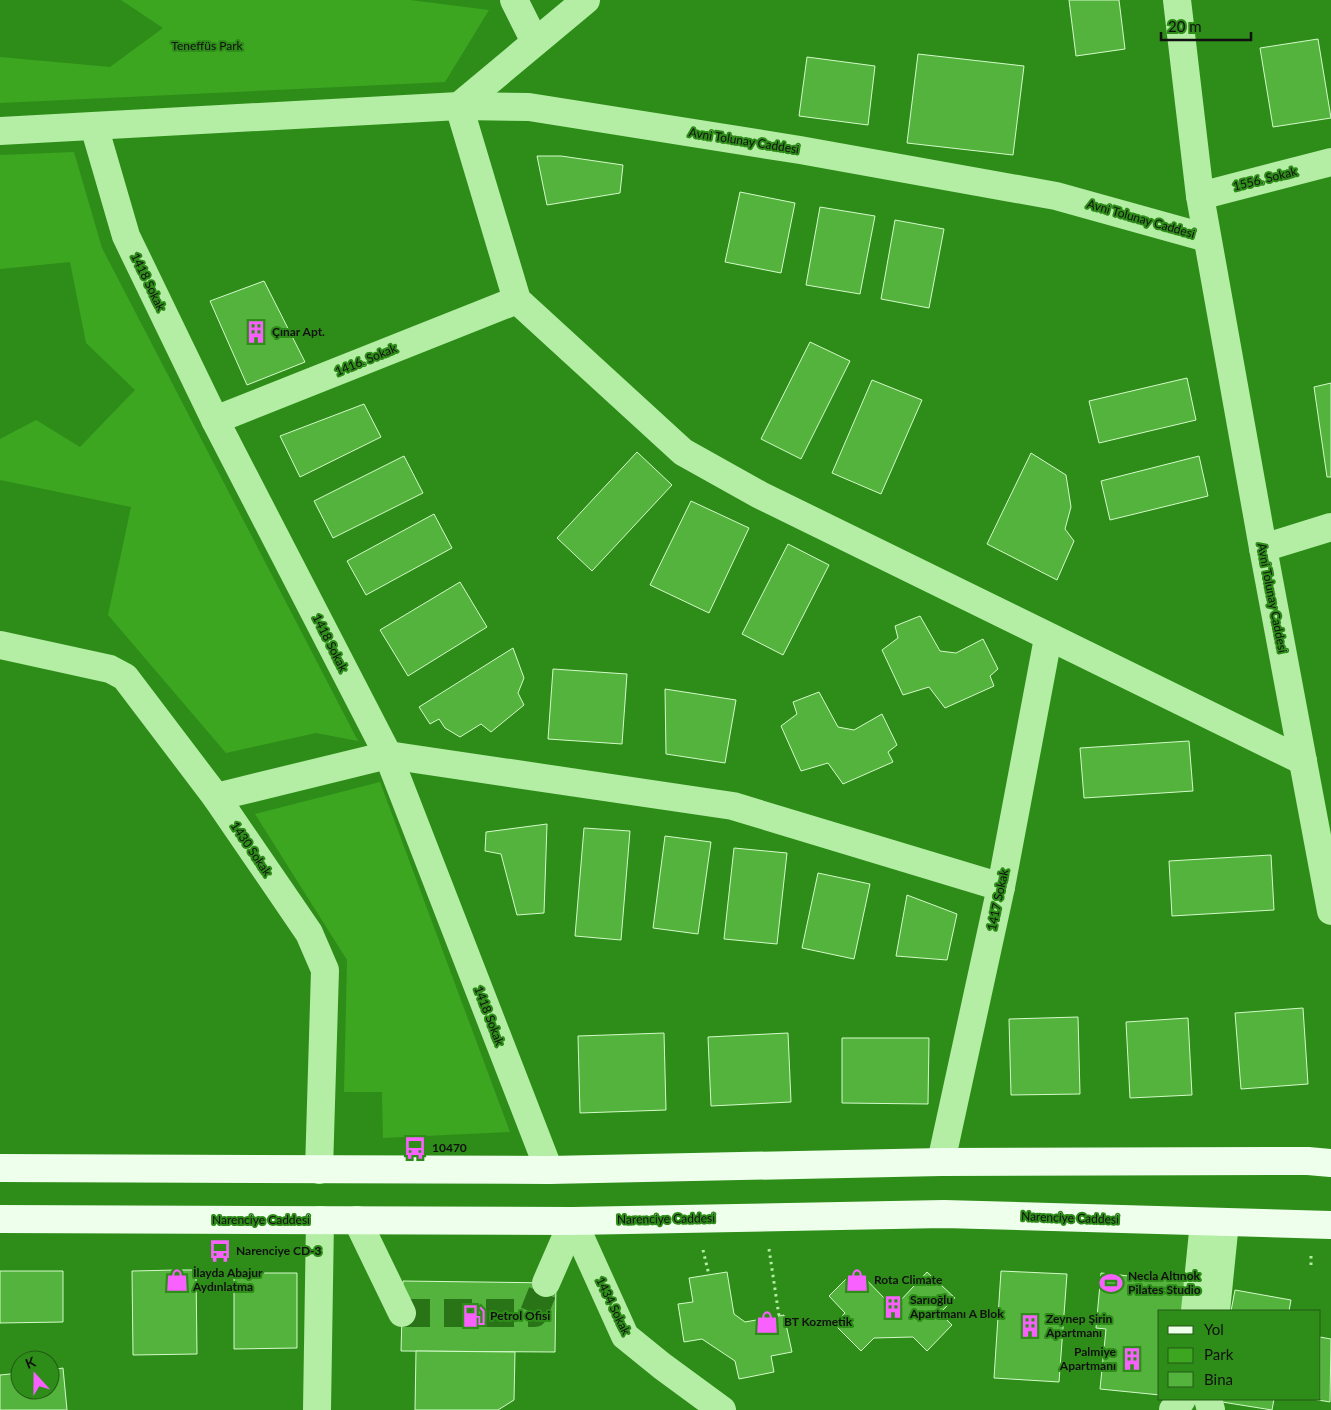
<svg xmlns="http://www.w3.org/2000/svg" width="1331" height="1410" font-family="Lato,sans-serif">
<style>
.green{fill:#3ca621}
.building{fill:#54b33d;stroke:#d4faca}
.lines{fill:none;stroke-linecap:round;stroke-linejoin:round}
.minor-tunnel{stroke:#287417;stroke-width:28;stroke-dasharray:28 14;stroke-linecap:butt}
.path{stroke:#b3eea4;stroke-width:3;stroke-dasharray:2.5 4;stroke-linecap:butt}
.minor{stroke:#b3eea4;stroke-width:28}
.major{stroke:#eeffeb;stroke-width:28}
.labels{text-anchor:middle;stroke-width:4;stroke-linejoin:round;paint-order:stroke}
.park-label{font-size:12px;fill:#111;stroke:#2e8d19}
.street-label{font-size:12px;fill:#111;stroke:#2e8d19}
.poi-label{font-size:12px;font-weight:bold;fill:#111;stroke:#2e8d19;text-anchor:start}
</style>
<rect width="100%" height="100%" fill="#2e8d19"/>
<!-- green -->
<g class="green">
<polygon points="121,0 410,0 489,10 445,82 0,103 0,57 110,67 163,28"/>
<polygon points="74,152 102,248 358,741 316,733 226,753 108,615 131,507 0,480 0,439 36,420 80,447 135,390 86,343 70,262 0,269 0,155"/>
<polygon points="380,782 510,1132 383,1138 382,1092 344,1092 347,960 255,814"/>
</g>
<!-- building -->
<g class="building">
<polygon points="1069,0 1119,0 1125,49 1076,56"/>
<polygon points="1318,39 1331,118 1273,127 1260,48"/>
<polygon points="918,54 1024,66 1013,155 907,143"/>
<polygon points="807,57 875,66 868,125 799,116"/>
<polygon points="537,156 561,156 623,165 620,193 547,205"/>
<polygon points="740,192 795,203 781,273 725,262"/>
<polygon points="820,207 875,216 860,294 806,285"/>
<polygon points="895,220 944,229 929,308 881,299"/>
<polygon points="264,281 305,362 247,385 210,301"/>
<polygon points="810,342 850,361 801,459 761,439"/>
<polygon points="1187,378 1196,420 1099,443 1089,401"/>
<polygon points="872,380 922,400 881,494 832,473"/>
<polygon points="1331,383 1331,477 1327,477 1314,387"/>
<polygon points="364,404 381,437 300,477 280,436"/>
<polygon points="637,452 672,485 592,571 557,538"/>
<polygon points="1031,453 1066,475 1071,507 1065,529 1074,541 1057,580 987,544"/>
<polygon points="404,456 423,493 333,538 314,501"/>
<polygon points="1199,456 1208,496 1110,520 1101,481"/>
<polygon points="691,501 749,528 709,613 650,585"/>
<polygon points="434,514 452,548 366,595 347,561"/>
<polygon points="788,544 829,565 783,655 742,634"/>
<polygon points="460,582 487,627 408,676 380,630"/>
<polygon points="920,616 940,651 956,653 983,639 998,669 990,676 994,686 945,708 929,687 903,695 882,650 898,638 895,626"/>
<polygon points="513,648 524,678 518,693 524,705 491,732 481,724 460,737 445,728 439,719 430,724 419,707"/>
<polygon points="553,669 627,674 622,744 548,739"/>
<polygon points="665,689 736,700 725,763 666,754"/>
<polygon points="819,692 838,727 854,730 882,714 897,745 888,752 893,762 843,784 828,763 801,771 781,726 797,714 793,702"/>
<polygon points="1189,741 1193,791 1084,798 1080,748"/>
<polygon points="547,824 544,913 517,915 501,854 485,851 486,832"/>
<polygon points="584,828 630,831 621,940 575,936"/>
<polygon points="665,836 711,842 698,934 653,928"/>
<polygon points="734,848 787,853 777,944 724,939"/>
<polygon points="1271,855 1274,910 1172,916 1169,861"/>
<polygon points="818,873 870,884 854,959 802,948"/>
<polygon points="907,895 957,914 947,960 896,956"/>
<polygon points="1303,1008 1308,1084 1241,1089 1235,1013"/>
<polygon points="1078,1017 1080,1094 1011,1095 1009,1019"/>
<polygon points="1188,1018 1192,1095 1130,1098 1126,1022"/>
<polygon points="664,1033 666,1110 580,1113 578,1036"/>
<polygon points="788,1033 791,1102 711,1106 708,1037"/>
<polygon points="842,1038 929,1038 928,1104 842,1103"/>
<polygon points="856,1269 886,1300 900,1301 927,1272 955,1298 940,1313 952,1325 927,1351 913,1337 874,1338 861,1351 834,1324 845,1313 829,1296"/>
<polygon points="177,1270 196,1270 197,1354 133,1355 132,1271"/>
<polygon points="0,1271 63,1271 63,1322 0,1323"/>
<polygon points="1001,1271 1067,1274 1059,1382 994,1378"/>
<polygon points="727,1272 734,1314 745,1322 784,1315 792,1352 771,1356 774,1372 739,1379 735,1361 702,1339 684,1342 678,1304 693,1302 689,1278"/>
<polygon points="234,1273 297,1273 297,1348 234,1349"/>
<polygon points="1101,1273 1195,1283 1192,1311 1160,1311 1160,1395 1100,1389 1106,1329 1096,1328"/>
<polygon points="403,1281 556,1283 555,1352 401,1351"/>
<polygon points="1235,1290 1291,1300 1289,1311 1231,1311"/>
<polygon points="1320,1337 1331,1339 1330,1402 1312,1399 1320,1399"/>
<polygon points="416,1351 515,1352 514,1400 498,1410 415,1410"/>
<polygon points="63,1368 67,1410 0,1410 0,1375 20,1373 20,1390 50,1390 50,1370"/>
<polygon points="1216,1399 1274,1399 1272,1410 1216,1401"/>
</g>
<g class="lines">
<!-- minor-tunnel -->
<polyline class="minor-tunnel" points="402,1313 534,1313 546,1283"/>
<!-- path -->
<g class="path">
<polyline points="769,1249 779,1316"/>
<polyline points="703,1250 709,1275"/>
<polyline points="1311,1265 1311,1253"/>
</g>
<!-- minor -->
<g class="minor">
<polyline points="514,0 535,42"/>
<polyline points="1177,0 1200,196 1263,548 1331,911"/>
<polyline points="459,106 517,300 683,452 760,495 1303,761"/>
<polyline points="459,106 586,0"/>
<polyline points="94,126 126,236 215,420 388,755 549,1170"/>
<polyline points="0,131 459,106 529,107 800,150 1056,196 1207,238"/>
<polyline points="1200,196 1331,162"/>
<polyline points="215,420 517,300"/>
<polyline points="1263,548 1331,527"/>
<polyline points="0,645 110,669 125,677 216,797 309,933 325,970 319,1170"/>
<polyline points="216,797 388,755 733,806 1001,887"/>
<polyline points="941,1162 1001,887 1048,638"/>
<polyline points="357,1220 402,1313"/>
<polyline points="573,1221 625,1336 662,1366 722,1410"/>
<polyline points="546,1283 573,1221"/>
<polyline points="1195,1311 1204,1222"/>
<polyline points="1216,1311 1225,1222"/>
<polyline points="1208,1399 1211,1410"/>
<polyline points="317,1410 320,1220"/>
<polyline points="1173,1410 1178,1405 1182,1399"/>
</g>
<!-- major -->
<g class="major">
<polyline points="0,1168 549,1170 941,1162 1308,1161 1331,1163"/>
<polyline points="0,1219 573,1221 944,1214 1331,1225"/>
</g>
</g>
<!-- icons -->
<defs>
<symbol id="building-bare" viewBox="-9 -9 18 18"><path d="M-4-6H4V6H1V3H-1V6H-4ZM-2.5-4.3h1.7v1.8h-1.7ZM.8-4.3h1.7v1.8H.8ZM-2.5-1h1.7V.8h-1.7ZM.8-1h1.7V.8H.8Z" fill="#f961ff" stroke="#2e8d19" stroke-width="2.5" paint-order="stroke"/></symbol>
<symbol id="bus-bare" viewBox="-9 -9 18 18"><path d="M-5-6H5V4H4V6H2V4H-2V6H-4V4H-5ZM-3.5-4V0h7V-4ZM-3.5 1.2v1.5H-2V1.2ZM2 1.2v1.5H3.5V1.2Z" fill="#f961ff" stroke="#2e8d19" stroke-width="2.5" paint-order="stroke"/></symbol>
<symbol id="shop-bare" viewBox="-9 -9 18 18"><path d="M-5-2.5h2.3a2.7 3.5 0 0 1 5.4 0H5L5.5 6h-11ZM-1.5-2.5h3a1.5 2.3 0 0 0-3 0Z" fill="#f961ff" stroke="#2e8d19" stroke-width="2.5" paint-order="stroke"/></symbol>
<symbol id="stadium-bare" viewBox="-9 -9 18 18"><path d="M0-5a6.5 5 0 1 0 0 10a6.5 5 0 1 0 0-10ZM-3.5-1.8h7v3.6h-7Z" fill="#f961ff" stroke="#2e8d19" stroke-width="2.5" paint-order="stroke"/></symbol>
<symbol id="fuel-bare" viewBox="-9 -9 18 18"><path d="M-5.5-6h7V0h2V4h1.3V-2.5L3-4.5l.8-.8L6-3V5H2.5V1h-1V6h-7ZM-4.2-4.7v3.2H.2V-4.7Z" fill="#f961ff" stroke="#2e8d19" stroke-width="2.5" paint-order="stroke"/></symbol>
</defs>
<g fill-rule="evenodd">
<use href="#building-bare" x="240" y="316" width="32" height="32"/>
<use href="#bus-bare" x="399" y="1132" width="32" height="32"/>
<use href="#bus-bare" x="204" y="1235" width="32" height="32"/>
<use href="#shop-bare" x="161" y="1264" width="32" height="32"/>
<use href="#shop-bare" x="841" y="1264" width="32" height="32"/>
<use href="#stadium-bare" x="1095" y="1267" width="32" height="32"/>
<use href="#building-bare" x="877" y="1291" width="32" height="32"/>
<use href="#fuel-bare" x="458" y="1300" width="32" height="32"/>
<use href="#shop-bare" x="751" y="1306" width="32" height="32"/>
<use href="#building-bare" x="1014" y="1310" width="32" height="32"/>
<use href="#building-bare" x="1116" y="1343" width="32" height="32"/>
</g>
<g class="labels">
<!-- park labels -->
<g class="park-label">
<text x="207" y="50">Teneffüs Park</text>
</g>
<!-- street labels -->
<g class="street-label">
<text transform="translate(744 141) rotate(9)" y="4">Avni Tolunay Caddesi</text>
<text transform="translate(1265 179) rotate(-14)" y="4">1556. Sokak</text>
<text transform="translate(1141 219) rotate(16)" y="4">Avni Tolunay Caddesi</text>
<text transform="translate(148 282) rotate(64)" y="4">1418 Sokak</text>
<text transform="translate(366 360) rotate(-22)" y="4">1416. Sokak</text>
<text transform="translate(1272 598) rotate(79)" y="4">Avni Tolunay Caddesi</text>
<text transform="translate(330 643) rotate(63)" y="4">1418 Sokak</text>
<text transform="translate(251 849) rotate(56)" y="4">1430 Sokak</text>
<text transform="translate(998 900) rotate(-78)" y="4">1417 Sokak</text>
<text transform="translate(489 1016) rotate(69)" y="4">1418 Sokak</text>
<text transform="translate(1070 1218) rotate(2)" y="4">Narenciye Caddesi</text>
<text transform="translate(666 1219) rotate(-1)" y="4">Narenciye Caddesi</text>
<text x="261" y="1224">Narenciye Caddesi</text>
<text transform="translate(613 1306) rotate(64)" y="4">1434 Sokak</text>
</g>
<!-- poi labels -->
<g class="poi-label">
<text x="272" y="336">Çınar Apt.</text>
<text x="432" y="1152">10470</text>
<text x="236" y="1255">Narenciye CD-3</text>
<text x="193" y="1277">İlayda Abajur<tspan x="193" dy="14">Aydınlatma</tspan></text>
<text x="1128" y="1280">Necla Altınok<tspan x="1128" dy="14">Pilates Studio</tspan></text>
<text x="874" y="1284">Rota Climate</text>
<text x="910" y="1304">Sarıoğlu<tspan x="910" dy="14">Apartmanı A Blok</tspan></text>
<text x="490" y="1320">Petrol Ofisi</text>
<text x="1046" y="1323">Zeynep Şirin<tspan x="1046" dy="14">Apartmanı</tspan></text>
<text x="784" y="1326">BT Kozmetik</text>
<text x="1116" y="1356" text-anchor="end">Palmiye<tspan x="1116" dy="14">Apartmanı</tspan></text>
</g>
</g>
<!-- legend -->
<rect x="1158" y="1310" width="162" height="90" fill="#2e8d19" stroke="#225b16"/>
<rect x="1168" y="1326" width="25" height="8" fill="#eeffeb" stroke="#225b16"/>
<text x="1204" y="1335" font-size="15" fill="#111111">Yol</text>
<rect x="1168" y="1348" width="25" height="15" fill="#3ca621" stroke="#225b16"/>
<text x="1204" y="1360" font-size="15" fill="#111111">Park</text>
<rect x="1168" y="1372" width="25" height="15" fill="#54b33d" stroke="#225b16"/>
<text x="1204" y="1385" font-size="15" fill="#111111">Bina</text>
<!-- north arrow -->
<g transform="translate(35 1375) rotate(339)"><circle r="24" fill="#2e8d19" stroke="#225b16"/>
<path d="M0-4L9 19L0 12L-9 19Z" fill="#f961ff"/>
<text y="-8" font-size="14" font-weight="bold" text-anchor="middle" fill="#111111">K</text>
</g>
<!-- scale -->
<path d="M1161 32v8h90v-8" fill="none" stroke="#111111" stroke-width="2.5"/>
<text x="1168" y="32" font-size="15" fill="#111111" stroke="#2e8d19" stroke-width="4" paint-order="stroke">20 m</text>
</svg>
